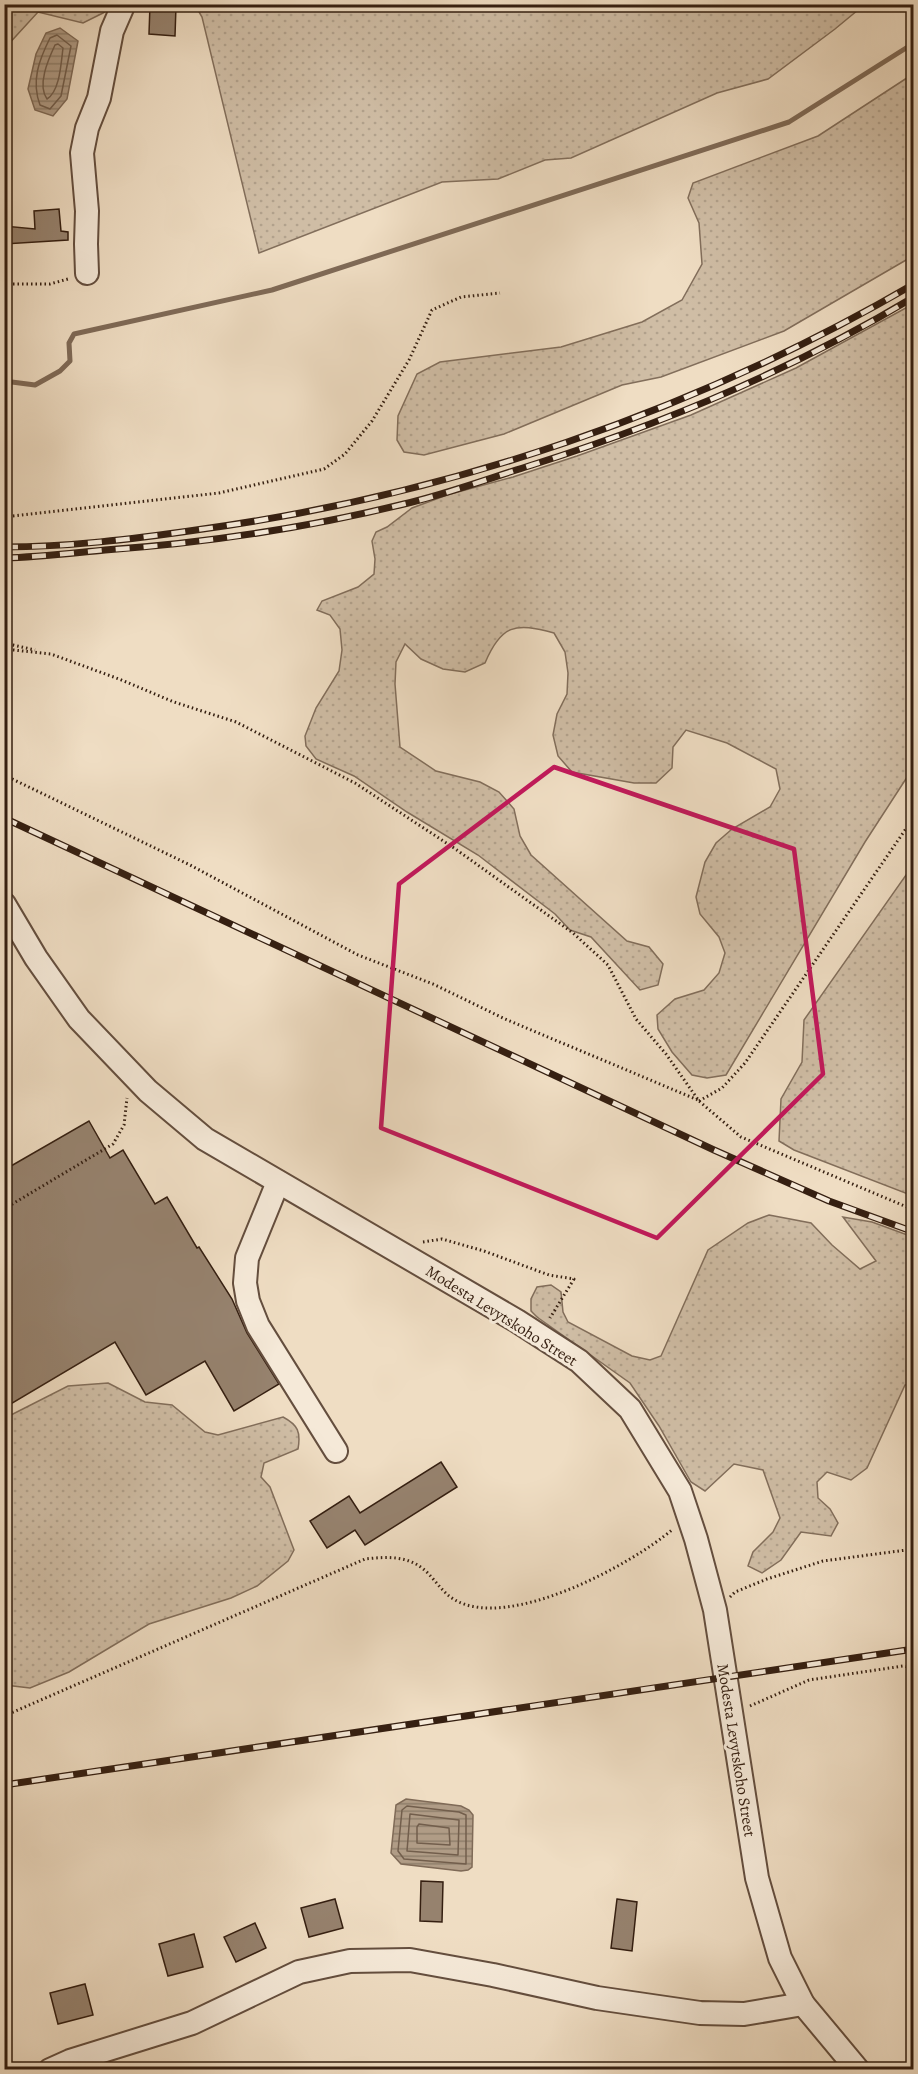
<svg xmlns="http://www.w3.org/2000/svg" width="918" height="2074" font-family="Alegreya,serif">
<style>
.grass{fill:url(#grass-dots);stroke:#826e5b;stroke-width:1.5}
.water{fill:url(#water-rules);stroke:#7f6a57;stroke-width:1.5}
.lines{fill:none;stroke-linecap:round;stroke-linejoin:round}
.shore{stroke:#725e4c;stroke-width:1.5}
.stream{stroke:#7f6a57;stroke-width:5}
.building{fill:#96826e;stroke:#351f11;stroke-width:1.5}
.minor-casing{stroke:#644e3e;stroke-width:26}
.path{stroke:#351f11;stroke-width:3;stroke-dasharray:1.5 3;stroke-linecap:butt}
.minor{stroke:#f5e9d8;stroke-width:22}
.rail-casing{stroke:#351f11;stroke-width:7}
.rail{stroke:#f5e9d8;stroke-width:4.5;stroke-dasharray:14;stroke-linecap:butt}
.marked{fill:none;stroke:#c2185b;stroke-width:4.5;stroke-linejoin:round}
.labels{text-anchor:middle;stroke-width:6;stroke-linejoin:round;paint-order:stroke}
.street-label{font-size:16px;fill:#351f11;stroke:#f5e9d8}
</style>
<defs>
<pattern id="grass-dots" width="8" height="8" patternUnits="userSpaceOnUse" patternTransform="scale(1.5)"><rect width="8" height="8" fill="#cfbda5"/><path d="M2 2h.1M6 6h.1" fill="none" stroke="#b2a28d" stroke-width="1.8" stroke-linecap="round"/></pattern>
<pattern id="water-rules" width="6" height="5" patternUnits="userSpaceOnUse" patternTransform="scale(1.5)"><rect width="6" height="5" fill="#b09c86"/><path d="M0 2.5h6" fill="none" stroke="#907f6c"/></pattern>
</defs>
<rect width="100%" height="100%" fill="#efddc3"/>
<filter id="stains"><feTurbulence type="fractalNoise" baseFrequency=".00333" numOctaves="4"/><feColorMatrix values="0 0 0 0 .2 0 0 0 0 .09 0 0 0 0 .02 0 0 0 .5 -.17"/></filter>
<radialGradient id="worn" r=".72"><stop offset=".6" stop-color="#630" stop-opacity="0"/><stop offset="1" stop-color="#630" stop-opacity=".3"/></radialGradient>
<!-- grass -->
<g class="grass">
<polygon points="5,5 114,5 103,13 83,23 38,12 5,48"/>
<polygon points="195,5 864,5 835,29 768,79 717,93 571,158 545,160 498,179 442,182 259,253 202,17"/>
<polygon points="913,74 913,256 784,331 661,377 622,385 504,434 424,455 404,452 397,440 398,416 417,374 440,362 561,347 642,322 682,300 702,264 699,223 688,198 693,183 818,136"/>
<path d="M913,304V768L865,842L726,1075L707,1078L692,1075L672,1052L658,1029L657,1015L675,999L704,990L719,973L725,953L719,937L700,914L696,897L705,862L716,843L732,829L770,807L780,789L776,769L727,743L686,730L673,747L672,768L656,783H634L572,772L558,756L553,735L557,714L567,694L568,673L565,652L554,633C515,622 501,625 485,663L465,672L443,669L421,659L405,644L396,662L395,684L400,747L436,771L480,782L499,792L514,809L520,836L531,855L627,941L649,947L663,964L658,985L640,990L591,937L570,930L555,914L478,855L407,812L354,776L316,759L306,746L305,736L316,708L339,671L342,650L340,629L330,615L317,610L322,601L358,587L374,574L375,559L372,541L376,532L387,527L412,508L447,495L513,477L577,456L691,415L796,368Z"/>
<polygon points="913,865 913,1196 794,1150 779,1141 781,1099 802,1062 804,1020"/>
<polygon points="769,1215 811,1223 832,1245 860,1269 876,1261 843,1217 872,1222 913,1237 914,1384 905,1385 867,1468 851,1480 827,1472 817,1482 818,1498 830,1509 838,1523 831,1536 801,1532 781,1560 762,1573 748,1566 753,1552 773,1532 780,1518 763,1470 734,1464 705,1491 691,1482 659,1426 630,1383 537,1317 531,1311 531,1299 537,1287 551,1285 561,1292 563,1312 568,1322 632,1356 650,1360 661,1356 708,1250 748,1223"/>
<path d="M108,1383L145,1402L172,1405L205,1432L218,1435L283,1417C298,1425 301,1432 298,1449L264,1463L261,1477L270,1487L294,1550L288,1561L257,1586L231,1598L149,1624L69,1672L30,1688L5,1685V1418L68,1386Z"/>
</g>
<!-- water -->
<g class="water">
<polygon points="60,28 78,41 67,99 53,116 35,110 28,89 36,54 46,33"/>
<polygon points="406,1799 461,1806 469,1810 473,1815 472,1867 468,1870 461,1871 401,1864 391,1853 396,1805"/>
</g>
<g class="lines">
<!-- shore -->
<g class="shore">
<path d="M57,35L71,46L61,96L50,109L40,105C31,81 39,60 50,38Z"/>
<path d="M58,44L63,48C61,63 60,91 47,99C37,85 48,60 55,45Z"/>
<polygon points="407,1806 459,1812 466,1815 466,1864 404,1859 398,1851 402,1810"/>
<polygon points="410,1814 459,1820 458,1855 407,1851"/>
<polygon points="419,1824 449,1828 450,1845 417,1843 417,1827"/>
</g>
<!-- stream -->
<polyline class="stream" points="4,381 35,385 60,371 70,361 69,343 74,334 272,290 789,122 914,43"/>
</g>
<!-- building -->
<g class="building">
<polygon points="150,5 176,6 175,36 149,34"/>
<polygon points="59,209 61,231 68,232 68,240 4,244 4,226 35,229 34,211"/>
<polygon points="89,1121 110,1158 123,1150 155,1204 167,1197 197,1248 199,1247 232,1299 247,1333 279,1384 234,1411 205,1361 146,1395 115,1342 4,1408 4,1170"/>
<polygon points="441,1462 457,1487 365,1545 355,1530 327,1548 310,1521 349,1496 360,1513"/>
<polygon points="421,1881 443,1882 442,1922 420,1921"/>
<polygon points="335,1899 343,1928 309,1937 301,1908"/>
<polygon points="617,1899 637,1902 632,1951 611,1948"/>
<polygon points="255,1923 266,1948 236,1962 224,1937"/>
<polygon points="194,1934 203,1967 168,1976 159,1944"/>
<polygon points="85,1984 93,2015 58,2024 50,1993"/>
</g>
<g class="lines">
<defs>
<g id="minor">
<polyline points="87,273 86,244 87,211 82,153 87,128 99,98 112,31 122,8"/>
<polyline points="4,904 36,958 79,1019 148,1091 205,1139 517,1321 579,1361 630,1409 680,1491 696,1539 715,1610 757,1878 780,1958 803,2004 858,2070"/>
<polyline points="278,1182 247,1258 245,1283 248,1301 258,1326 336,1451"/>
<polyline points="50,2070 70,2061 192,2023 299,1972 350,1961 410,1960 493,1975 597,1998 700,2013 744,2014 803,2004"/>
</g>
</defs>
<!-- minor casing -->
<use href="#minor" class="minor-casing"/>
<!-- path -->
<g class="path">
<polyline points="4,284 50,284 68,279"/>
<polyline points="4,517 219,493 324,469 345,454 372,421 409,360 432,310 461,297 500,293"/>
<polyline points="4,643 35,650"/>
<polyline points="4,649 51,654 119,679 174,702 236,722 355,783 454,848 573,933 608,965 636,1019 666,1054 699,1101 741,1137 914,1210"/>
<polyline points="4,775 190,865 358,955 433,984 505,1019 698,1100"/>
<polyline points="699,1101 722,1088 745,1063 914,817"/>
<polyline points="4,1209 113,1144 124,1125 127,1098"/>
<polyline points="423,1242 442,1239 484,1251 549,1275 574,1279 550,1318"/>
<polyline points="730,1597 735,1592 767,1579 823,1561 914,1549"/>
<polyline points="750,1706 809,1680 903,1666 914,1668"/>
<path d="M4,1716L365,1559C384,1557 405,1555 422,1568C434,1577 441,1592 455,1600C509,1631 631,1565 673,1529"/>
</g>
<!-- minor -->
<use href="#minor" class="minor"/>
<defs>
<g id="rail">
<path d="M4,547C68,547 133,539 196,530C447,496 694,412 914,284"/>
<path d="M4,558C38,557 72,553 105,550C206,543 306,528 404,504C447,494 490,478 532,465C665,423 794,369 914,297"/>
<polyline points="4,818 714,1150 829,1201 914,1232"/>
<polyline points="4,1785 914,1649"/>
</g>
</defs>
<!-- rail casing -->
<use href="#rail" class="rail-casing"/>
<!-- rail -->
<use href="#rail" class="rail"/>
</g>
<!-- marked area -->
<path class="marked" d="M554,767L794,849L823,1074L657,1238L381,1128L399,884Z"/>
<g class="labels">
<!-- street labels -->
<g class="street-label">
<text transform="translate(502 1315) rotate(32)" y="6">Modesta Levytskoho Street</text>
<text transform="translate(737 1750) rotate(81)" y="6">Modesta Levytskoho Street</text>
</g>
</g>
<!-- margin -->
<rect width="918" height="2074" fill="none" stroke="#efddc3" stroke-width="24"/>
<rect x="6" y="6" width="906" height="2062" fill="none" stroke="#351f11" stroke-width="3"/>
<rect x="12" y="12" width="894" height="2050" fill="none" stroke="#351f11" stroke-width="1.5"/>
<rect width="100%" height="100%" filter="url(#stains)"/>
<rect width="100%" height="100%" fill="url(#worn)"/>
</svg>
